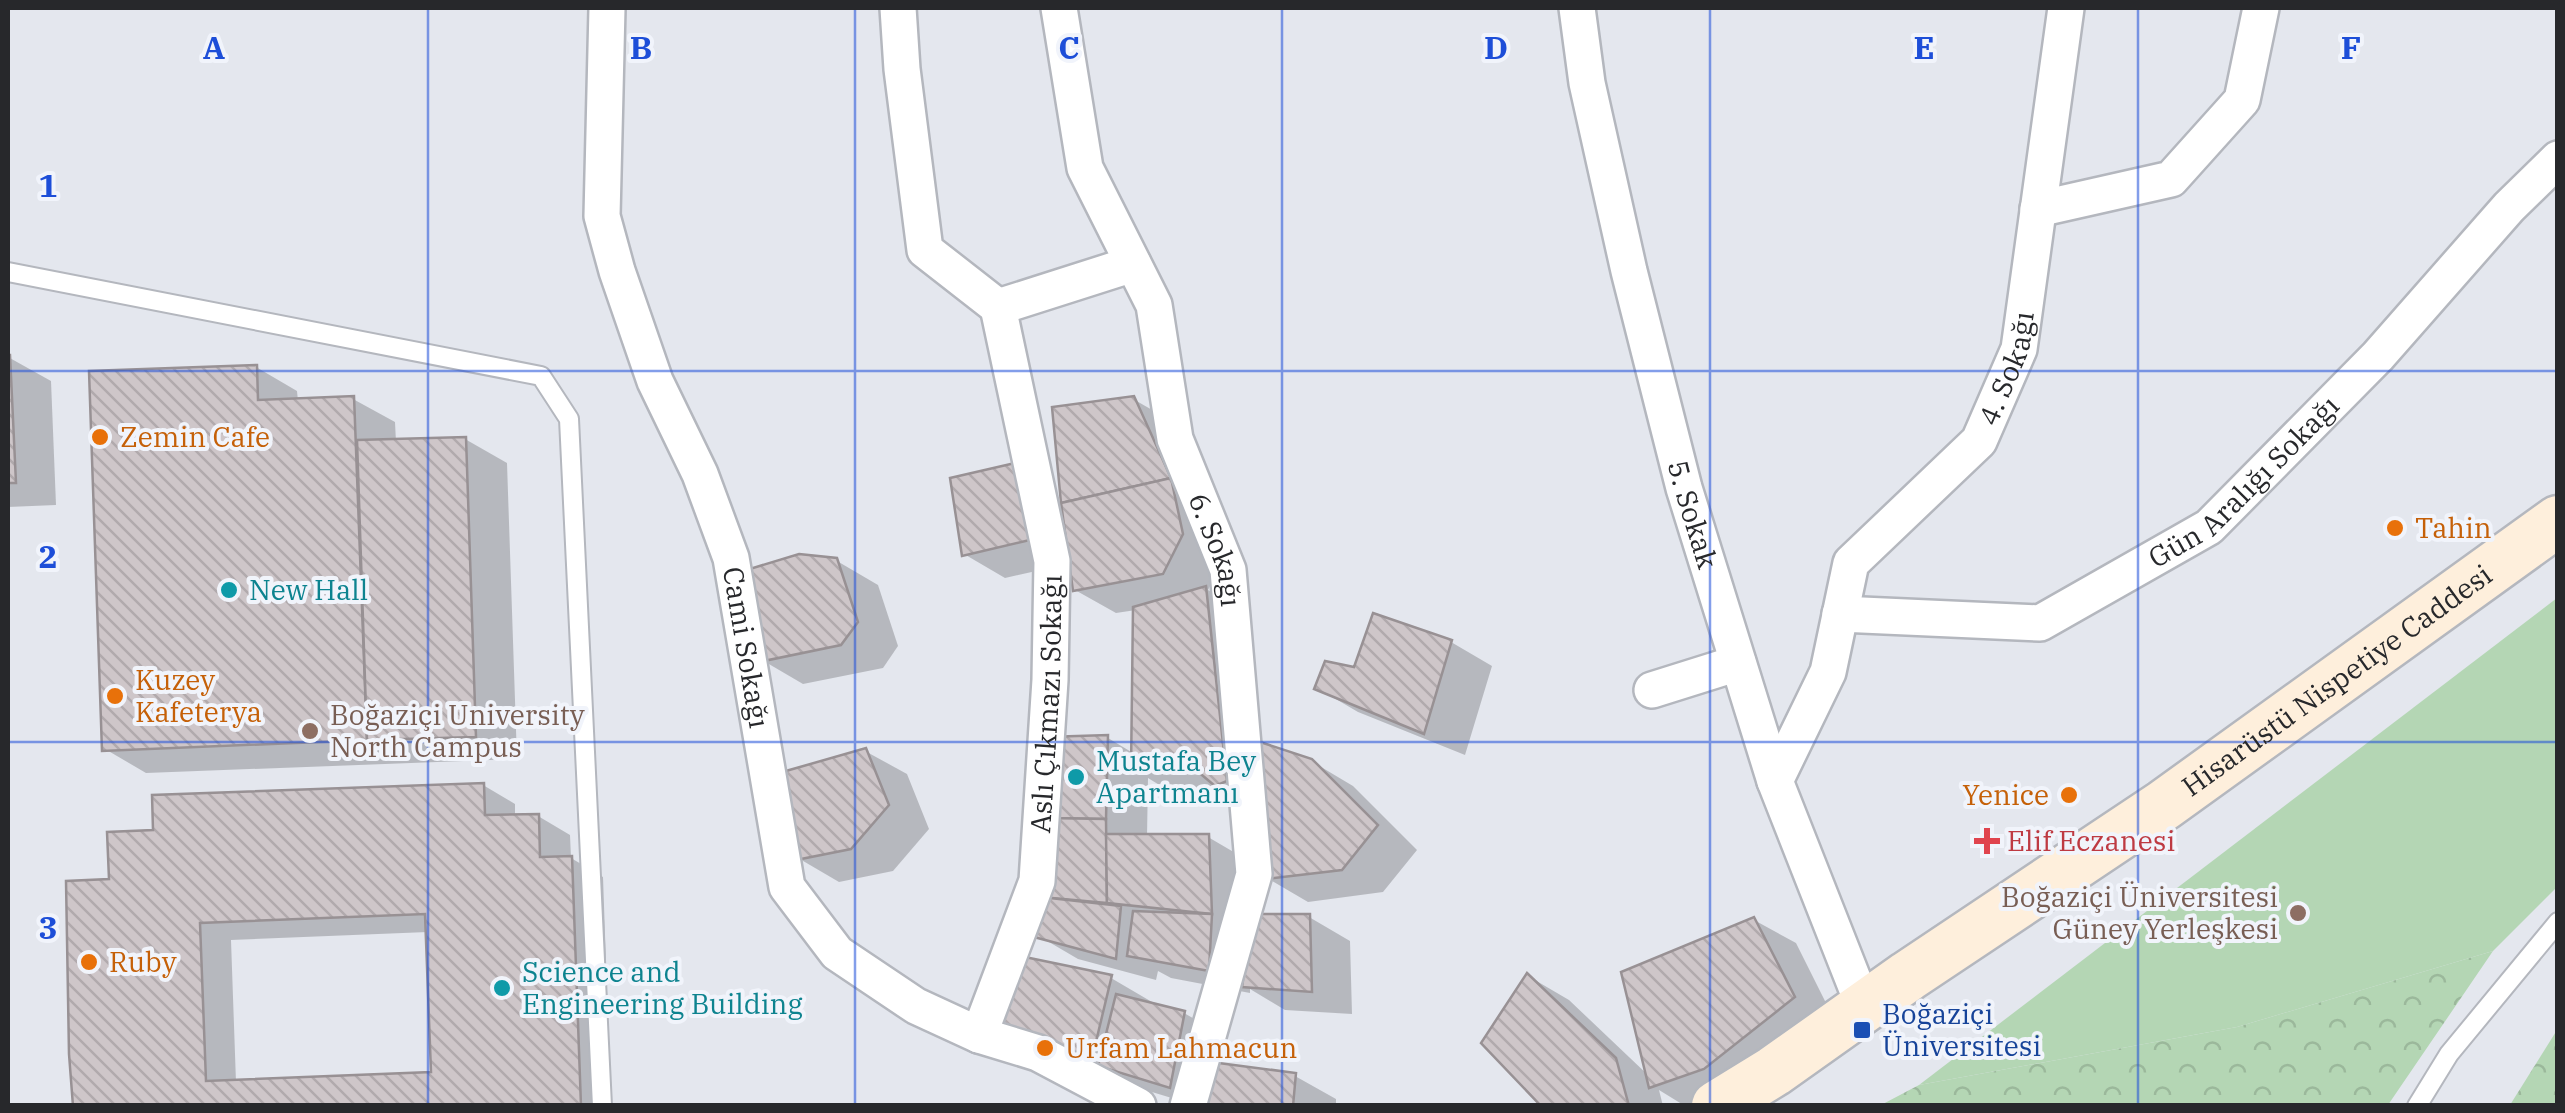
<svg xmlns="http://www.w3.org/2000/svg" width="2565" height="1113" font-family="'IBM Plex Serif',serif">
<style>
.green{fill:#b4d6b4}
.forest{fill:url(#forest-crowns)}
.shadow{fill:#0003;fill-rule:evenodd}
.building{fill:url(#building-back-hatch);stroke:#989194;stroke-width:2.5;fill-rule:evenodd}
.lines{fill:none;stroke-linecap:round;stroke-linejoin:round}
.service-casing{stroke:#b4b7be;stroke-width:22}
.minor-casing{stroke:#b4b7be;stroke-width:40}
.secondary-casing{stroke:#b4b7be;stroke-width:55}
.service{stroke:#fff;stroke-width:18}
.minor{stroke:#fff;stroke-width:35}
.secondary{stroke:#feefdc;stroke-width:50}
.grid{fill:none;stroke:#1d4ed8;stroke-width:2.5;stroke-opacity:0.55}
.food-dot{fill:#e8710a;stroke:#f1f4fb;stroke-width:4}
.culture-dot{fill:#0f9aa8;stroke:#f1f4fb;stroke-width:4}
.education-dot{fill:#8d6e63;stroke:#f1f4fb;stroke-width:4}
.health-dot{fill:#e0444e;stroke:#f1f4fb;stroke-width:4}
.transit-dot{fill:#1a4fb4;stroke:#f1f4fb;stroke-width:4}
.labels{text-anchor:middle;stroke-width:8;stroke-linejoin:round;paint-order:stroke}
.street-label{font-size:28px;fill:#27282b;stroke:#f1f4fb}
.food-label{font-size:28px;fill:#c56008;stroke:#f1f4fb;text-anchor:start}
.culture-label{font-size:28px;fill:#0d838f;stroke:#f1f4fb;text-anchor:start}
.education-label{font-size:28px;fill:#785e54;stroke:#f1f4fb;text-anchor:start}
.health-label{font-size:28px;fill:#be3a42;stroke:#f1f4fb;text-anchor:start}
.transit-label{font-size:28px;fill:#164399;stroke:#f1f4fb;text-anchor:start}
.grid-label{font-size:32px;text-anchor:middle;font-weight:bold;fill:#1d4ed8;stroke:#f1f4fb;stroke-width:8;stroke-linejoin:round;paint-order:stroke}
</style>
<defs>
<pattern id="forest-crowns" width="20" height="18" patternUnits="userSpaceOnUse" patternTransform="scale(2.5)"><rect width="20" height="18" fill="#b4d6b4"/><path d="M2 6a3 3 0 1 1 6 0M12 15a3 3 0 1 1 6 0" fill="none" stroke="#9bb89b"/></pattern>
<pattern id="building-back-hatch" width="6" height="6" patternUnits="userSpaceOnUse" patternTransform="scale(2.5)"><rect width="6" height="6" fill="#cec6c9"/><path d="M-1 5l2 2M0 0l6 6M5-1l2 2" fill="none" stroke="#b1aaad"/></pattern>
</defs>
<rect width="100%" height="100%" fill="#e4e7ee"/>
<!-- green -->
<polygon class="green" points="2557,598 2557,887 2493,951 2237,1027 1919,1085"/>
<!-- forest -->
<g class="forest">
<polygon points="2493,951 2388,1105 1881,1105 1919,1085 2237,1027"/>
<polygon points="2557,1030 2557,1105 2510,1105"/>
</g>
<!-- shadow -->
<g class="shadow">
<polygon points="8,357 51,381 56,505 8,507"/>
<polygon points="256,367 297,391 298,401 353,399 395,422 396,442 465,439 507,463 517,759 146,773 105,749"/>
<polygon points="1133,399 1175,423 1224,559 1208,590 1247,613 1261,745 1311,761 1353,786 1417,850 1383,892 1308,902 1267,878 1231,792 1174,794 1148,778 1147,837 1208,837 1249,861 1251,917 1309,917 1350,941 1352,1014 1285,1010 1250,989 1250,993 1171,978 1158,971 1156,980 1078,959 1037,935 1043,897 1108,738 1133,753 1136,610 1116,613 1075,590 1072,563 1005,578 964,554 1015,466 1056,490 1061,507 1064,507"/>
<polygon points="837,561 878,585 898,646 883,668 803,684 762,660"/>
<polygon points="1375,616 1451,642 1492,666 1465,755 1358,712 1317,688 1356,670"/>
<polygon points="865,751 907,774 929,829 893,871 839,882 798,858"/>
<path d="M483,785L515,804V817L538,816L570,835L571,858L603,877L611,1106H75L112,882L156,833ZM428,932L434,1074L236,1082L231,940Z"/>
<polygon points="1754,920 1796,943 1835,1021 1705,1106 1685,1106 1659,1090 1663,1106 1545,1106 1528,976 1569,1000 1649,1076"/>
<polygon points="1111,978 1152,1002 1151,1005 1184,1013 1226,1037 1220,1066 1295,1076 1336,1099 1336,1106 1198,1106 1142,1089 1133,1083 1129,1097 1038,1069"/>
</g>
<!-- building -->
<g class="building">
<polygon points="8,355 10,355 16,483 8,483"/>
<polygon points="257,365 258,400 354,396 367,740 102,751 89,371"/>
<polygon points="1134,396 1171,478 1061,503 1052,407"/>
<polygon points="466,437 476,737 367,740 357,440"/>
<polygon points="1015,463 1034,539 962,556 950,478"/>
<polygon points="1171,478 1183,534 1163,574 1073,591 1061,503"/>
<polygon points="799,554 837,558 858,622 841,645 759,662 743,571"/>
<polygon points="1206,586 1227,781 1215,786 1196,770 1131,771 1133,607"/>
<polygon points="1373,613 1452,640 1424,734 1314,689 1325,661 1354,667"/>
<polygon points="1108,735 1106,819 1045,818 1046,737"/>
<polygon points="1257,741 1312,759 1378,825 1342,870 1265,879"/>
<polygon points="866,748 889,805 851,849 796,860 779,773"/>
<path d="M484,783L485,815L539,814L540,857L572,856L581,1106H73L69,1054L66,881L109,879L107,832L153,830L152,795ZM425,914L431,1072L206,1081L200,923Z"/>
<polygon points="1045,818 1106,819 1107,903 1041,897"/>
<polygon points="1106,834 1209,834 1212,914 1107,903"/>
<polygon points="1041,897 1121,906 1116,959 1034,937"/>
<polygon points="1133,911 1212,914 1209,971 1127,956"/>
<polygon points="1252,914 1310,914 1312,992 1242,987"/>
<polygon points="1754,917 1795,997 1704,1069 1649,1088 1621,972"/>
<polygon points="1020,956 1112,975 1088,1075 994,1047"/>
<polygon points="1527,973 1616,1058 1629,1106 1541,1106 1481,1043"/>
<polygon points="1116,994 1185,1011 1170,1088 1098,1066"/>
<polygon points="1211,1062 1296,1073 1293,1106 1202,1106"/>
</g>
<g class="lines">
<defs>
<g id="service">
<polyline points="8,272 541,376 569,419 602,1106"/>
<polyline points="2417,1106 2449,1054 2558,922"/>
</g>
<g id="minor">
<path id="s1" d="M607,8L602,216L617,271L655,381L700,474L731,558L787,887L837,953L916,1006L979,1035L1038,1053L1138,1106"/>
<polyline points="898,8 902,69 925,250 998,307"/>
<path id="s2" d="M1059,8L1085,168L1154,305L1175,439L1228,570L1254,874L1188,1106"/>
<path id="s3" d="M1577,8L1587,83L1629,271L1684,488L1775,781L1864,1007"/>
<polyline points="2038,209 2171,179 2242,100 2261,8"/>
<path id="s4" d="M1840,614L2040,623L2209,527L2378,356L2509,207L2558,159"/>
<polyline points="1652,690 1738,663"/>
<path id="s5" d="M1775,781L1828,672L1851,563L1979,441L2019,349L2066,8"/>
<path id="s6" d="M979,1035L1037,881L1050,680L1052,561L998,307L1133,264"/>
</g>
<g id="secondary">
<path id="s7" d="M1717,1106L1774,1071L1908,976L2164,805L2558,521"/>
</g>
</defs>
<!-- service casing -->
<use href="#service" class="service-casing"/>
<!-- minor casing -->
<use href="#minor" class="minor-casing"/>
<!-- secondary casing -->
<use href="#secondary" class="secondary-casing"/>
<!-- service -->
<use href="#service" class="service"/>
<!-- minor -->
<use href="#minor" class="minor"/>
<!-- secondary -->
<use href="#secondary" class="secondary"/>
</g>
<!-- grid -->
<path class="grid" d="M428,8V1106M855,8V1106M1282,8V1106M1710,8V1106M2138,8V1106M8,371H2558M8,742H2558"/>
<!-- markers -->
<g class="food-dot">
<circle cx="100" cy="437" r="10"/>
<circle cx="2395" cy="528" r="10"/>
<circle cx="115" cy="696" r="10"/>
<circle cx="2069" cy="795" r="10"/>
<circle cx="89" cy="962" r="10"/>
<circle cx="1045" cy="1048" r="10"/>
</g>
<g class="culture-dot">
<circle cx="229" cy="590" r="10"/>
<circle cx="1076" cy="777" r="10"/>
<circle cx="502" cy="988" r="10"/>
</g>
<g class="education-dot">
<circle cx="310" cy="731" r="10"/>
<circle cx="2298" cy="913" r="10"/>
</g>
<path class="health-dot" d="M1982 826h10v10h10v10h-10v10h-10v-10h-10v-10h10z"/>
<rect class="transit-dot" x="1852" y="1020" width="20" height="20" rx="5"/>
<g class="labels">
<!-- street labels -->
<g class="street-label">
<text dy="10" stroke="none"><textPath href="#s5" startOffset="488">4. Sokağı</textPath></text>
<text dy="10" stroke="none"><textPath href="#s4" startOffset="450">Gün Aralığı Sokağı</textPath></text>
<text dy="10" stroke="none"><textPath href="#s3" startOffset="520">5. Sokak</textPath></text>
<text dy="10" stroke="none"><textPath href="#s2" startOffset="570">6. Sokağı</textPath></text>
<text dy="10" stroke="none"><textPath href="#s1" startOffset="665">Cami Sokağı</textPath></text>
<text dy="10" stroke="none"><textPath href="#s7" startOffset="752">Hisarüstü Nispetiye Caddesi</textPath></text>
<text dy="10" stroke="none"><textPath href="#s6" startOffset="342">Aslı Çıkmazı Sokağı</textPath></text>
</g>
<!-- food labels -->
<g class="food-label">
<text x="120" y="447">Zemin Cafe</text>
<text x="2415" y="538">Tahin</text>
<text x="135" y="690">Kuzey<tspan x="135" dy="32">Kafeterya</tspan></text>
<text x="2049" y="805" text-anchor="end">Yenice</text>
<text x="109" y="972">Ruby</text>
<text x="1065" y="1058">Urfam Lahmacun</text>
</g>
<!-- culture labels -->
<g class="culture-label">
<text x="249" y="600">New Hall</text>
<text x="1096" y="771">Mustafa Bey<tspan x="1096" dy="32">Apartmanı</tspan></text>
<text x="522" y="982">Science and<tspan x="522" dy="32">Engineering Building</tspan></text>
</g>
<!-- education labels -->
<g class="education-label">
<text x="330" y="725">Boğaziçi University<tspan x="330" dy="32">North Campus</tspan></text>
<text x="2278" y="907" text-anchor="end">Boğaziçi Üniversitesi<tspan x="2278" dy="32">Güney Yerleşkesi</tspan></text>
</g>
<!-- health labels -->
<g class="health-label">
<text x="2007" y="851">Elif Eczanesi</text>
</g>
<!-- transit labels -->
<g class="transit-label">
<text x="1882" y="1024">Boğaziçi<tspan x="1882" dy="32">Üniversitesi</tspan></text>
</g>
</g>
<g class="grid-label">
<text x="214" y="59">A</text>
<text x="641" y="59">B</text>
<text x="1069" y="59">C</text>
<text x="1496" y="59">D</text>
<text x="1924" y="59">E</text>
<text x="2351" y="59">F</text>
<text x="48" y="197">1</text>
<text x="48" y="568">2</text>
<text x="48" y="939">3</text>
</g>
<!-- border -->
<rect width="2565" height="1113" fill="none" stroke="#27282b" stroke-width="20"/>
</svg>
